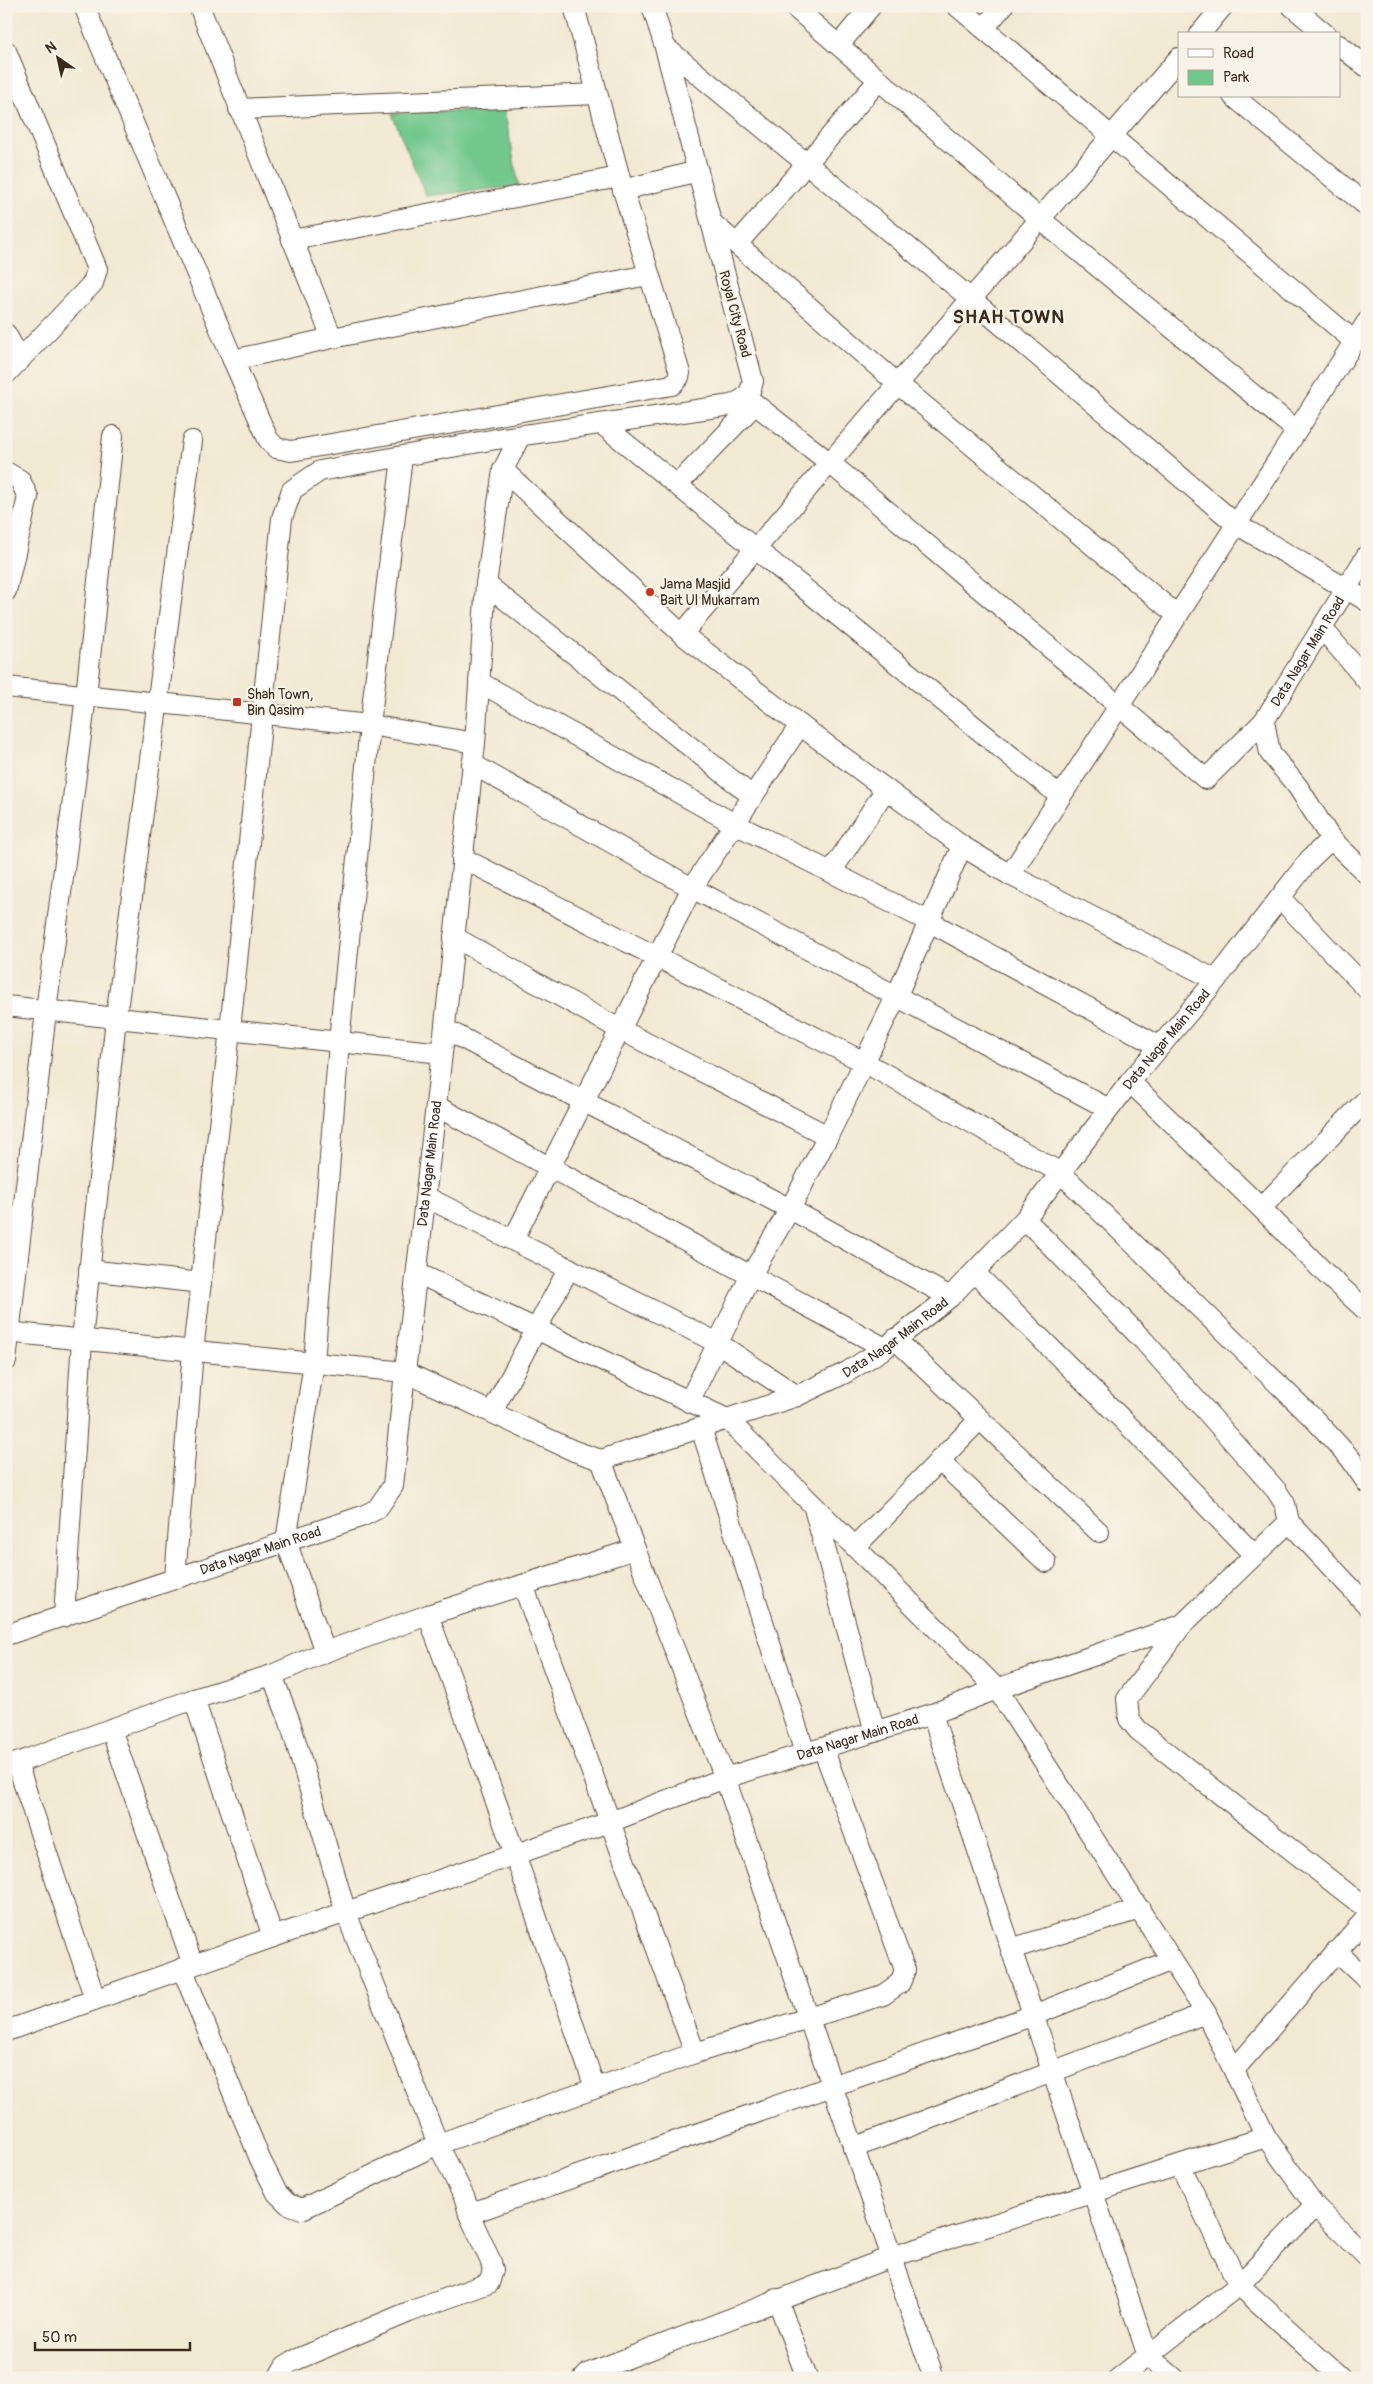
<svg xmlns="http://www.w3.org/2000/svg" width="1373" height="2384" viewBox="0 0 1373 2384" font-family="Pangolin,sans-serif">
	<rect width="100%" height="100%" fill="#f7f3e8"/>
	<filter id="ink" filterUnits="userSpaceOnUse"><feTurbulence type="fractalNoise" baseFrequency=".02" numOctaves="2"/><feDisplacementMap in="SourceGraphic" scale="10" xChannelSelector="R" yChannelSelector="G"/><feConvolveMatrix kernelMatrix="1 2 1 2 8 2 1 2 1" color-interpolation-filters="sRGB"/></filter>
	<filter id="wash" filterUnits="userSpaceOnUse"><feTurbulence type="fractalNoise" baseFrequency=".0096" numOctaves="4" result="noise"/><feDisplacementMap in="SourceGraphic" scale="20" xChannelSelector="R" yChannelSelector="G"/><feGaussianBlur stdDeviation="1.12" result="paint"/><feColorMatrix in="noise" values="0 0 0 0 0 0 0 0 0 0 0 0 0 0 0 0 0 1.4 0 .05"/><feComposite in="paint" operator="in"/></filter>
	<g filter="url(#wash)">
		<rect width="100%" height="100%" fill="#f2e9d3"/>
		<path fill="#71c78c" stroke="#567855" d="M504 109 519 186 426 196 392 114Z"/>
	</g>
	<g filter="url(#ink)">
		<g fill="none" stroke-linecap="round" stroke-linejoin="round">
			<g stroke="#564739" stroke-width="22">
				<g id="street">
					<path d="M84 6 233 360"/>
					<path d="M199 6 332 338 233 360 268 439 276 448 291 451 672 385 679 377 680 373 623 190"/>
					<path d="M574 6 623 190 698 171"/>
					<path d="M793 6 1040 219 1296 430"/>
					<path d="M957 6 1354 341"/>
					<path d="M1292 6 1325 34"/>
					<path d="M984 28 1003 6"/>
					<path d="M1200 34 1223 6"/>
					<path d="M839 45 871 6"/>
					<path d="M1339 45 1367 67"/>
					<path d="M665 47 971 299 1236 524 1367 601"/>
					<path d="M6 51 97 269 93 283 6 374"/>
					<path d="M1233 96 1367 206"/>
					<path d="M239 109 597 94"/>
					<path d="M711 222 898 384 1177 615"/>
					<path d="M292 240 619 177"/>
					<path d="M737 244 878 81"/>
					<path d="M6 334 20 360"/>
					<path d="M332 338 648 275"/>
					<path d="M747 398 830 463 1206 779 1264 721"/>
					<path d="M603 425 1060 796"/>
					<path d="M503 470 682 634 800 725 962 846 1010 875 1216 980"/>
					<path d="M6 472 20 480 28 497 6 591"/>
					<path d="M678 484 755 404"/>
					<path d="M486 584 752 796"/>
					<path d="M1322 628 1367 681"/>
					<path d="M682 634 1179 58"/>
					<path d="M479 682 733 823 928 921 1159 1046"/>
					<path d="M6 687 370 725 475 743"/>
					<path d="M472 764 692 888 1109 1109"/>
					<path d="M1331 839 1367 874"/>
					<path d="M462 858 864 1062 1061 1173 1315 1420 1350 1458 1367 1483"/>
					<path d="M831 872 886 789"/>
					<path d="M1010 875 1367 322"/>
					<path d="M1280 898 1367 989"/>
					<path d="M454 937 621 1030 828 1136"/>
					<path d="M6 1006 442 1053 475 743 486 584 503 470 519 438"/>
					<path d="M445 1029 790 1209 950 1297"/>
					<path d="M1130 1082 1261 1208 1367 1099"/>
					<path d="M436 1106 885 1348"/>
					<path d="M426 1197 718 1343 797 1396"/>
					<path d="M1261 1208 1326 1274 1367 1311"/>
					<path d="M1025 1219 1144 1341 1276 1490 1285 1504 1289 1522 1182 1625 1127 1699 1129 1719 1138 1730 1367 1909"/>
					<path d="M513 1240 692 888 800 725"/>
					<path d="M89 1270 201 1283"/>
					<path d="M974 1272 1136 1433 1254 1555"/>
					<path id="s1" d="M6 1332 405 1372 442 1053"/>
					<path d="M895 1339 1099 1532"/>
					<path d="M6 1361 46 1011 86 696 113 436"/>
					<path d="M689 1402 751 1275 790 1209 828 1136 897 995 962 846"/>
					<path d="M492 1412 569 1268"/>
					<path d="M701 1428 805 1753"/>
					<path d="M601 1460 635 1549"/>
					<path d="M939 1460 1046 1562"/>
					<path d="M814 1508 875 1732"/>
					<path d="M1289 1522 1367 1605"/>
					<path d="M855 1547 980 1419"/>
					<path d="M175 1578 193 1351 230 1030 282 518 292 490 320 471 496 439 731 405C745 399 750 396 753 381L665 47 652 6"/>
					<path d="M523 1585 695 2053"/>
					<path d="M428 1615 515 1854 595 2088"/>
					<path d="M64 1617 82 1340 116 1018 192 441"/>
					<path d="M1182 1625 997 1689 1206 2013"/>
					<path id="s2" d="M6 1635 363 1516 377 1509 393 1486 405 1372 574 1451 601 1460 727 1419 417 1273"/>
					<path d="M325 1652 286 1541 314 1363 339 1042 370 725 402 457"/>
					<path d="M272 1675 290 1722 346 1913 438 2144 465 2199 469 2214 491 2262 493 2270 489 2283 409 2312 293 2361 285 2366 278 2378"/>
					<path d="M194 1699 273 1937"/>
					<path d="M932 1714 1148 2356 1174 2378"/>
					<path d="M111 1729 193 1965"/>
					<path d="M17 1763 95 1999"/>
					<path d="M6 1767 194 1699 272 1675 325 1652 428 1615 635 1549 725 1778 934 2378"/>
					<path d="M1011 1949 1140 1909"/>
					<path d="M1336 1951 1367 1980"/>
					<path d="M182 1968 260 2159 277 2193 288 2204 302 2209 438 2144 695 2053 883 1995 900 1983 905 1970 823 1748"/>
					<path id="s3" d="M6 2031 273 1937 610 1822 725 1778 932 1714 997 1689 727 1419 797 1396 847 1372 885 1348 950 1297 1025 1219 1130 1082 1216 980 1310 859 1331 839 1298 787 1270 753 1264 721 1367 555"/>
					<path d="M1234 2070 1367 1917"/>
					<path d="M853 2148 1206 2013 1266 2137 1315 2206 1367 2257"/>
					<path d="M1180 2165 1239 2285 1341 2378"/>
					<path d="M469 2214 1034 2015 1172 1960"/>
					<path d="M777 2299 807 2378"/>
					<path d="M584 2378 589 2373 891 2257 1266 2137"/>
					<path d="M1119 2378 1239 2285 1315 2206"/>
				</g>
			</g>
			<use href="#street" stroke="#fff" stroke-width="20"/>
		</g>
	</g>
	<g fill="#c8321e" stroke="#f7f3e8" stroke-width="2">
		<circle cx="650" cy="592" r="5"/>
		<rect x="232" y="697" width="10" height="10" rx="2.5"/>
	</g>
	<g text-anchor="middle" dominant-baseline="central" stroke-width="4.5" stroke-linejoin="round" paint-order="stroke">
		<g font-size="14" fill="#3b2a1e" stroke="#f7f3e8">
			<text transform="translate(735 314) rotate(75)">Royal City Road</text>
			<text stroke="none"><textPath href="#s3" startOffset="2504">Data Nagar Main Road</textPath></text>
			<text stroke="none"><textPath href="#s3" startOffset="2024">Data Nagar Main Road</textPath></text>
			<text stroke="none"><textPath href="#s1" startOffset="611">Data Nagar Main Road</textPath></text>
			<text stroke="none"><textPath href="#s3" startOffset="1619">Data Nagar Main Road</textPath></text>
			<text stroke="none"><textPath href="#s2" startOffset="268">Data Nagar Main Road</textPath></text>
			<text stroke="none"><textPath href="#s3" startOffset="901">Data Nagar Main Road</textPath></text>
		</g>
		<g font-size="14" fill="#3b2a1e" stroke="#f7f3e8" text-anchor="start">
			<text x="660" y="584">Jama Masjid<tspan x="660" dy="16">Bait Ul Mukarram</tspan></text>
			<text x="247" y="694">Shah Town,<tspan x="247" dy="16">Bin Qasim</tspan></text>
		</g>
		<g font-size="19" font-weight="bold" letter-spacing="1" fill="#3b2a1e" stroke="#f7f3e8">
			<text x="1009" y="317">SHAH TOWN</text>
		</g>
	</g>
	<rect width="1373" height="2384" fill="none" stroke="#f7f3e8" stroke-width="25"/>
	<rect x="1178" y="32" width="162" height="65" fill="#f7f3e8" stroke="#aca397"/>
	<rect x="1188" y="49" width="25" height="8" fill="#ffffff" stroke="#aca397"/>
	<text x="1223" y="58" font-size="15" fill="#3b2a1e">Road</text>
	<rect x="1188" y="70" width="25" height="15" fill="#71c78c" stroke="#aca397"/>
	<text x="1223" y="82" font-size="15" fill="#3b2a1e">Park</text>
	<g transform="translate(58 58) rotate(326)" stroke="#f7f3e8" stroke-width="4" paint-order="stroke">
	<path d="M0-4L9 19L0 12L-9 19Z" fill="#3b2a1e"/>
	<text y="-8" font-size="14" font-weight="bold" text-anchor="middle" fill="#3b2a1e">N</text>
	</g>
	<path d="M35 2342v8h155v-8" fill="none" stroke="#3b2a1e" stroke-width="2.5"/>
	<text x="42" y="2342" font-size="15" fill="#3b2a1e" stroke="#f7f3e8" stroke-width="4" paint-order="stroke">50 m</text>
</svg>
